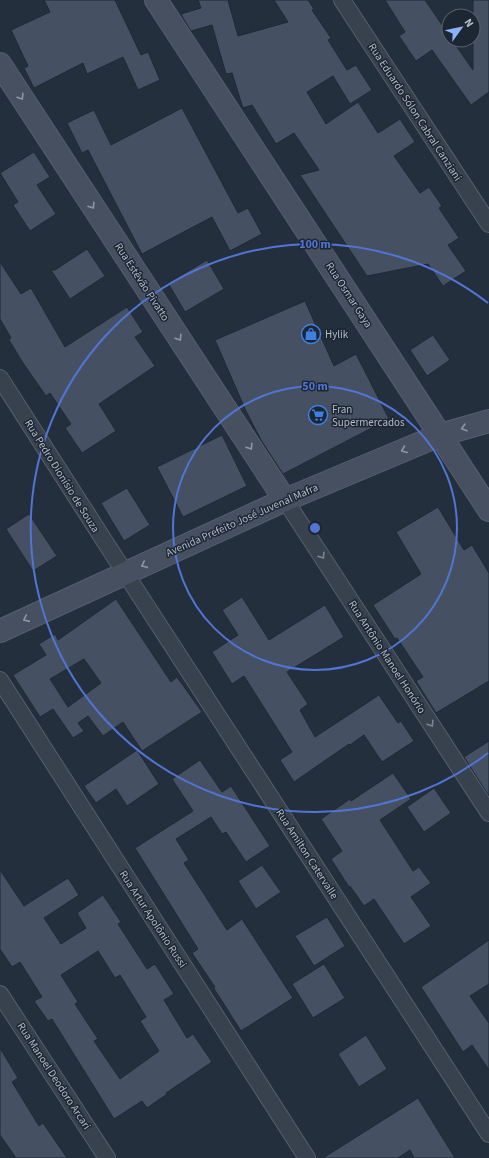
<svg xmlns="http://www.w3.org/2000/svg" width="489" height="1158" viewBox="0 0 489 1158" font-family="'Source Sans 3',sans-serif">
	<rect width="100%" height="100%" fill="#242f3e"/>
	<path fill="#455162" stroke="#1f2835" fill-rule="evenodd" d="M44 0H115L141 55 148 52 160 80 138 90 123 57 87 74 83 63 34 88 24 68 28 66 11 30 50 12Z
		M198 0H228L238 36 288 22 274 0H308L314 9 312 10 331 38 328 40 347 70 356 65 372 90 350 104 333 76 307 92 326 124 358 102 378 133 400 119 415 142 394 156 420 193 429 187 442 206 439 208 459 238 448 245 466 271 443 286 428 264 367 276 300 175 319 170 294 133 276 144 252 105 243 108 232 73 226 74 212 25 191 31 183 18 181 14 201 8Z
		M385 0H425L449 35V40H452L473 70V0H489V92L471 105 432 50 416 61 399 36 405 32Z
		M182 108 238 213 248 208 262 234 230 251 212 217 142 254 88 150 82 153 67 123 94 110 111 145Z
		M34 152 50 177 37 185 56 214 30 231 13 205 18 202 0 173Z
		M87 249 105 276 70 299 51 270H55Z
		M207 260 224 289 185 312 168 283Z
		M0 262 21 294 31 288 65 347 127 307 143 332 135 337 155 366 99 404 116 431 82 453 65 428 71 424 50 393 46 396 23 363 9 340 11 338 0 319Z
		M305 301 334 366 356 354 389 419 283 474 261 440 246 411 215 340Z
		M433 335 450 360 427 376 410 350Z
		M222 435 247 486 183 517 157 467Z
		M127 488 150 525 124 541 101 503Z
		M438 507 464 550 472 545 489 573V681L436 713 416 681 423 677 397 638 395 639 373 605 421 574 396 532Z
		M29 514 57 556 33 571 6 529Z
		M242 597 269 640 325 605 344 637 287 672 308 704 300 710 315 737 379 695 398 723 401 721 414 741 382 762 364 735 350 745 349 744 294 782 280 760 292 752 244 676 232 684 212 652 238 635 222 610Z
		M116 599 171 682 177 677 202 712 142 751 123 722 103 736 88 716 78 723 84 731 73 738 53 709 40 717 13 675 46 655 39 644 55 634 58 640ZM84 659 101 683 68 707 50 679Z
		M489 741V796L464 757Z
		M137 750 159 784 127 806 116 789 96 803 84 786Z
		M200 760 222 792 231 786 270 846 246 862 226 832 222 834 211 817 176 839 189 860 184 863 227 930 242 919 293 998 241 1031 213 987H215L192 953 198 949 135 848 193 811 172 779Z
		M393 773 411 799 380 820 413 871 419 867 431 883 411 897 431 926 404 944 374 899 364 906 350 886 349 887 331 859 342 851 321 819 350 799 351 801Z
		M434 788 451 813 424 832 407 807Z
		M262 865 281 892 256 909 238 881Z
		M0 870 24 906 68 878 79 895 44 918 61 944 86 928 77 913 103 895 121 922 118 924 147 969 155 964 174 994 164 1000 187 1038 193 1034 212 1062 166 1093 167 1094 147 1108 142 1101 114 1119 52 1019 48 1021 34 1001 42 997 20 962 12 967 0 949ZM98 951 115 978 120 975 146 1017 140 1021 159 1051 120 1079 94 1041 98 1039 75 1004 78 1002 61 975Z
		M327 917 345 946 314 966 295 936Z
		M489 940V984L470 996 489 1023V1070L472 1045 463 1052 421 987Z
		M324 964 345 998 313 1018 292 984Z
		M366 1035 387 1069 359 1087 338 1054Z
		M0 1048 18 1078 12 1082 39 1126 43 1123 67 1158H16L0 1135Z
		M418 1098 455 1158H414L410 1150 398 1158H323Z"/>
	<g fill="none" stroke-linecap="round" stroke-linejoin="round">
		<g stroke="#565f6c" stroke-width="18">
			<path id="minor" d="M342 0 489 224
				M0 378 107 545 489 1134
				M285 500 489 813
				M0 680 307 1158
				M0 994 107 1158"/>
		</g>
		<g stroke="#565f6c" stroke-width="24">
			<path id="secondary" d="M156 0 489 510
				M0 64 285 500
				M0 631 285 500 440 435 489 421"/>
		</g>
		<use href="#minor" stroke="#38414e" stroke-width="16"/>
		<use href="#secondary" stroke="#465061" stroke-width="22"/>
	</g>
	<defs><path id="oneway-chevron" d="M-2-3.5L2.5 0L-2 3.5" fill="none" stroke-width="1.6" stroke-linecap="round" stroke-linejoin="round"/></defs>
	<g stroke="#8e96a5">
		<use href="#oneway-chevron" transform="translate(21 97) rotate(57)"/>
		<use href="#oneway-chevron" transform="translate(92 206) rotate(57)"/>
		<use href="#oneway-chevron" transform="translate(179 338) rotate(57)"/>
		<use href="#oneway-chevron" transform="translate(464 428) rotate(164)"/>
		<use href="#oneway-chevron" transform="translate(250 447) rotate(57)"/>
		<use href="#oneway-chevron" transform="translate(404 450) rotate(157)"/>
		<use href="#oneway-chevron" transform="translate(144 565) rotate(155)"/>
		<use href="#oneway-chevron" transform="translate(26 619) rotate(156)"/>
	</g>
	<g stroke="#7c8592">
		<use href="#oneway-chevron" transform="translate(322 556) rotate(57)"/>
		<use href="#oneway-chevron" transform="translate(431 724) rotate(57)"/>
	</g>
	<g fill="none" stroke="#5274d3" stroke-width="2">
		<circle cx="315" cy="528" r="142"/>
		<path d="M488 753A284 284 0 1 1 488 303"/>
	</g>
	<defs>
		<g id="shop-ring" transform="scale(1)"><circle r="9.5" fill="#1d2633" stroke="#3f7fe0" stroke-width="1.5"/><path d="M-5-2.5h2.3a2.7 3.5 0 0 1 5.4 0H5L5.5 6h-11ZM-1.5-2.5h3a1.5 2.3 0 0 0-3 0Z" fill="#3f7fe0"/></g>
		<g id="supermarket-ring" transform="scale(1)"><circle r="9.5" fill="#1d2633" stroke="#3f7fe0" stroke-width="1.5"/><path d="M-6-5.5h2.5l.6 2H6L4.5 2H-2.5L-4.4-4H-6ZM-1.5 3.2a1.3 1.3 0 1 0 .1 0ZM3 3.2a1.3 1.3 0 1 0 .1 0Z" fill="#3f7fe0"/></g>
	</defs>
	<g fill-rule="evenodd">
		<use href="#shop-ring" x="311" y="334"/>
		<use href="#supermarket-ring" x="318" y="415"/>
	</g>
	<g text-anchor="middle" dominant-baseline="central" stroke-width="3" stroke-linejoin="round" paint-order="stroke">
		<g font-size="11" fill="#b4bcc9" stroke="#1d2633">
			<text transform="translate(415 112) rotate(57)">Rua Eduardo Sólon Cabral Canziani</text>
			<text transform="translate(142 282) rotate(57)">Rua Estêvão Pivatto</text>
			<text transform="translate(349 295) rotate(57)">Rua Osmar Gaya</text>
			<text transform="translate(62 476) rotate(58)">Rua Pedro Dionísio de Souza</text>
			<text transform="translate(242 520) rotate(-24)">Avenida Prefeito José Juvenal Mafra</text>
			<text transform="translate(387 657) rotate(57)">Rua Antônio Manoel Honório</text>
			<text transform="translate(307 854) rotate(57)">Rua Amilton Catervalle</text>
			<text transform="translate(153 919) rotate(57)">Rua Artur Apolônio Russi</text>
			<text transform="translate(54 1076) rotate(57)">Rua Manoel Deodoro Arcari</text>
		</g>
		<g font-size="11" fill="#b4bcc9" stroke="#1d2633" text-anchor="start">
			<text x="325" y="334">Hylik</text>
			<text x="332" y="409">Fran<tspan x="332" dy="13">Supermercados</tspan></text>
		</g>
	</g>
	<circle cx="315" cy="528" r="6" fill="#5274d3" stroke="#1d2633" stroke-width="2"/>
	<g font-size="12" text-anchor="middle" font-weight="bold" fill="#5274d3" stroke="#1d2633" stroke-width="3" stroke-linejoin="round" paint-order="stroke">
		<text x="315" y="248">100 m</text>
		<text x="315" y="390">50 m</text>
	</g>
	<g transform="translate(461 28) rotate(57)"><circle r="19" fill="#1d2633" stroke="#59626f"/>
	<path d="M0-3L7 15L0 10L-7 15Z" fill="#8ab4f8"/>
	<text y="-6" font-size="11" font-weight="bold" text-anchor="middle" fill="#b4bcc9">N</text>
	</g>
</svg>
